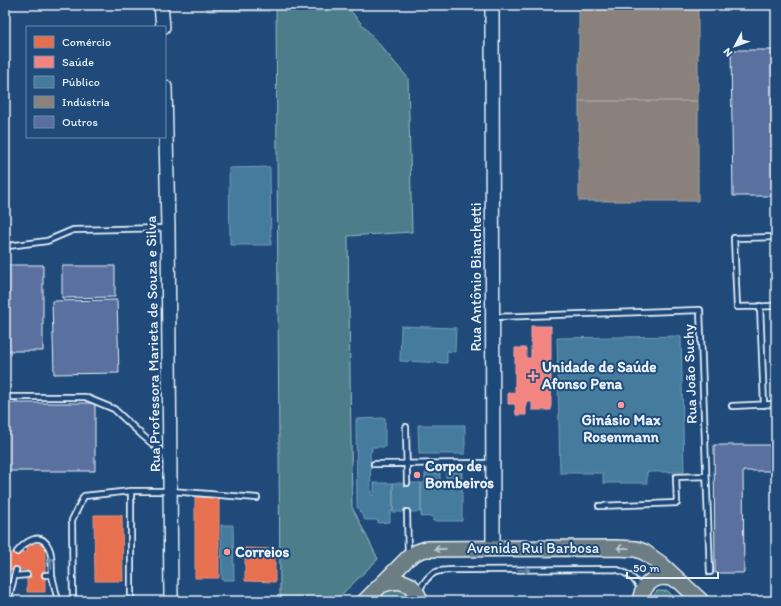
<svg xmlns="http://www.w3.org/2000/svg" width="781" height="606" viewBox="0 0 781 606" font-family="Itim,sans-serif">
	<rect width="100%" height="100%" fill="#1f4a7a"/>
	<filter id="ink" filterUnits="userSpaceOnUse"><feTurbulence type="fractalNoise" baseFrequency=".025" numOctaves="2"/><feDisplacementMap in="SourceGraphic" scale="8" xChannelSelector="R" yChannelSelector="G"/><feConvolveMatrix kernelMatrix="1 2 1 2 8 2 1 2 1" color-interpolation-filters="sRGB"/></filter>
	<g filter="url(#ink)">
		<path fill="#4c7e8a" stroke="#9ab8c1" d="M276 5H349V9L408 78 412 232 348 236 352 507 378 559 336 600 280 597Z
			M388 588C401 589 406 588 412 601H376L377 599Z
			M657 591H668L676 599V601H649Z"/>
		<path fill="#e76f51" stroke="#e79683" d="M195 497H219V578H195Z
			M94 515H122L123 581H95Z
			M5 519 6 553 27 552V544H45V592H27V570H8V582L5 583Z
			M245 548 275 549V582L245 581Z"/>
		<path fill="#f28482" stroke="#efa5a5" d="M531 326H551V410H532V402H526V415H516L515 404H508V393H515V348H526V358H531Z"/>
		<path fill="#457b9d" stroke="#769eb8" d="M207 5H270V11H207Z
			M270 167 271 245H230L229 168Z
			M401 326 456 328 455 352 447 351V363L400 361Z
			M681 336 684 472H647V483H603V473H560L557 338Z
			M385 418V447H372V451L370 452 371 495H374V483H393V512H390V522L378 523V520H365L357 507 356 419Z
			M418 425H465V454H419Z
			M446 472H462V521H433V516L421 517V483H425V473H440V482L446 481Z
			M393 483H421V512H393Z
			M221 525H233L234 580H222Z"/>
		<path fill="#8a817c" stroke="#a6a3a1" d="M579 5H698V101H579Z
			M579 101H698V201H579Z"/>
		<path fill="#5a6f9f" stroke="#e8f1f8" d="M731 50H776V196H733Z
			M5 265H43V351H5Z
			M62 266H115V297L62 298Z
			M117 300 119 373 54 374 52 301Z
			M5 403H95V471H5Z
			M714 445H771V471H743L744 573H715Z"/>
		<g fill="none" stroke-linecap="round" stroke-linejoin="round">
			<g stroke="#e8f1f8" stroke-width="8">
				<path id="lane" d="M776 237 734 238 737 307 776 306
					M8 246 47 241 73 230 166 228
					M760 306 764 405
					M494 317 700 310 710 572
					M5 397H85L114 409 143 436 167 456
					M732 406 776 404
					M406 427 407 483
					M374 464 491 463
					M599 506 677 503 676 477 706 476
					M407 512 408 554
					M17 552C25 542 41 530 49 548 53 556 51 567 52 576 54 584 56 593 58 601
					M45 575H52
					M15 576 27 575
					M419 591C431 567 441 570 464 570L615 569C629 574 634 577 641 590
					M8 601 16 570
					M73 601 72 520 84 496 131 491
					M131 601V491H171L257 498"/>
			</g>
			<g stroke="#e8f1f8" stroke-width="16">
				<path id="secondary" d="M161 5 163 27
					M492 5 493 548
					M165 87 168 228 171 601"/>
			</g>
			<g stroke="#e8f1f8" stroke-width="18">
				<path id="primary" d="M381 585C398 578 414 581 420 601
					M365 601 409 557 417 552 426 549 616 548 636 549 644 552 661 564 701 601
					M640 601C644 580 659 572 679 581"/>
			</g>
			<use href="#lane" stroke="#1f4a7a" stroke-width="4.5"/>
			<use href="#secondary" stroke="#1f4a7a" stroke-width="13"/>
			<use href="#primary" stroke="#6c7e84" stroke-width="15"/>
		</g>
		<defs><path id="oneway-shaft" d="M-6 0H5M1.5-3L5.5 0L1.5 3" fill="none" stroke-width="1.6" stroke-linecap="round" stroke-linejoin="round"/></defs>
		<g stroke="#c3ced5">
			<use href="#oneway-shaft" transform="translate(623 548) rotate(-178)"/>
			<use href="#oneway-shaft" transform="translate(440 549) rotate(179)"/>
		</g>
		<g stroke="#6f8dac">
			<use href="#oneway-shaft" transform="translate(51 563) rotate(-94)"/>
			<use href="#oneway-shaft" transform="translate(524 570)"/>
		</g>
	</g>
	<g fill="#ff9aa2" stroke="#1f4a7a" stroke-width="1.5">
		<path d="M531 370h4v4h4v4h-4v4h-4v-4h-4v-4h4z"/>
		<circle cx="621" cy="405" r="4"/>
		<circle cx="417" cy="475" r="4"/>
		<circle cx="227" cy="552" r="4"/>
	</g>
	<g text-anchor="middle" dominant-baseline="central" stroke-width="4" stroke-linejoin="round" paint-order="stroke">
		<g font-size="15" fill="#e8f1f8" stroke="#1f4a7a">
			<text transform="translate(476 277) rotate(-90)">Rua Antônio Bianchetti</text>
			<text transform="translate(153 344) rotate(-91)">Rua Professora Marieta de Souza e Silva</text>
			<text transform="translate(690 374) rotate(-92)">Rua João Suchy</text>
			<text x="533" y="548">Avenida Rui Barbosa</text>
		</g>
		<g font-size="15" font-weight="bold" fill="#e8f1f8" stroke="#1f4a7a" text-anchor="start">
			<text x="542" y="367">Unidade de Saúde<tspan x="542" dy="17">Afonso Pena</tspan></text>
			<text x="621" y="420" text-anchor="middle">Ginásio Max<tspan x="621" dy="17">Rosenmann</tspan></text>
			<text x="425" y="466">Corpo de<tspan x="425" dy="17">Bombeiros</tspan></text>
			<text x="235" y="552">Correios</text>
		</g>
	</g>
	<rect width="781" height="606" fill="none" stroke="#1f4a7a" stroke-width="20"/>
	<rect x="10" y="10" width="761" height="586" fill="none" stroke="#e8f1f8" stroke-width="1.5" filter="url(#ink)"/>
	<rect x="26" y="26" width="140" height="112" fill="#1f4a7a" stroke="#6f8dac"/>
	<rect x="34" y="36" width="20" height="12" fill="#e76f51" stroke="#6f8dac"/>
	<text x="62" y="46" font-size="12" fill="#e8f1f8">Comércio</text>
	<rect x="34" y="56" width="20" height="12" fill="#f28482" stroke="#6f8dac"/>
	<text x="62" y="66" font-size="12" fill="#e8f1f8">Saúde</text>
	<rect x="34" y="76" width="20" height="12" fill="#457b9d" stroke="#6f8dac"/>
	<text x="62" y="86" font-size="12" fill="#e8f1f8">Público</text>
	<rect x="34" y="96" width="20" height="12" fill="#8a817c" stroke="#6f8dac"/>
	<text x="62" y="106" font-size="12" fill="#e8f1f8">Indústria</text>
	<rect x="34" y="116" width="20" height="12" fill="#5a6f9f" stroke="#6f8dac"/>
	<text x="62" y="126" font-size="12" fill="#e8f1f8">Outros</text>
	<g transform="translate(735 46) rotate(229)" stroke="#1f4a7a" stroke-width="3" paint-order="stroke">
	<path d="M0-3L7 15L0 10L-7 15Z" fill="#e8f1f8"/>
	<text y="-6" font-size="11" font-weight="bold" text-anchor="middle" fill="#e8f1f8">N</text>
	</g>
	<path d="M627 572v6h91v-6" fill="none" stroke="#e8f1f8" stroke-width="2"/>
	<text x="633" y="572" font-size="12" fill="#e8f1f8" stroke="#1f4a7a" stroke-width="3" paint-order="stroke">50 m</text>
</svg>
